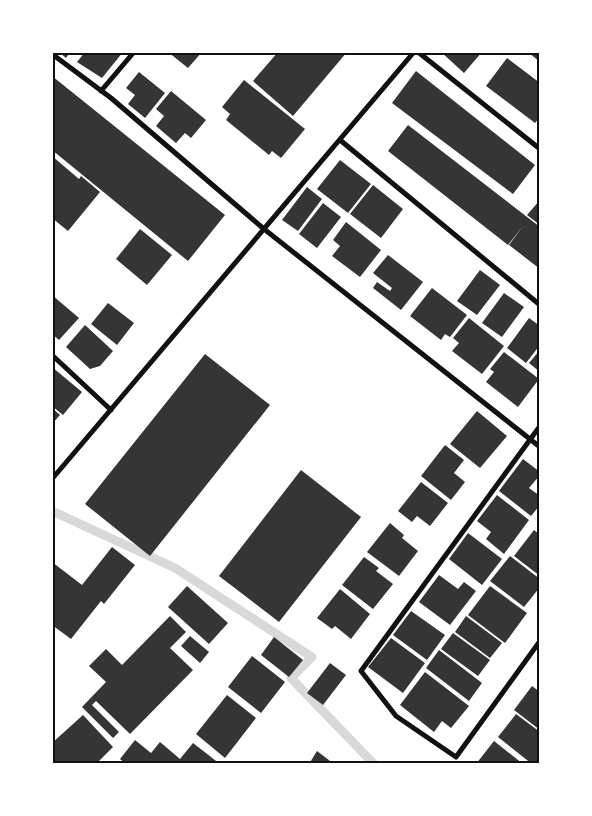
<svg xmlns="http://www.w3.org/2000/svg" width="592" height="816" viewBox="0 0 592 816" font-family="Georgia,serif">
	<rect width="100%" height="100%" fill="#fff"/>
	<g fill="none" stroke-linecap="round" stroke-linejoin="round">
		<path stroke="#d9d9d9" stroke-width="9" d="M52 511 175 568 312 657 291 678 374 764"/>
	</g>
	<path fill="#353535" d="M59 52H70L66 58Z
		M85 52H123L102 78 77 62Z
		M168 52H202L188 68Z
		M278 52H347L293 116 253 81Z
		M441 52H482L464 73Z
		M528 52H540V62Z
		M507 58 540 83V117L535 123 486 86Z
		M416 71 535 165 513 194 392 103Z
		M139 72 165 93 145 118 128 104 135 95 126 88Z
		M52 76 225 215 188 261 52 150Z
		M244 80 305 129 281 158 272 151 269 155 226 120 230 114 222 107Z
		M171 91 206 120 191 138 185 133 176 143 156 126 164 116 156 109Z
		M408 125 540 227V269L509 245 523 226 508 245 388 151Z
		M52 156 79 179 81 176 100 192 68 231 52 218Z
		M340 160 371 184 348 213 317 189Z
		M373 185 403 209 381 238 350 214Z
		M307 187 322 199 298 231 282 220Z
		M540 200V225L527 215Z
		M323 203 341 217 317 248 299 234Z
		M346 222 381 250 360 277 332 256 340 246 333 240Z
		M140 229 172 255 147 285 116 259Z
		M388 255 423 282 401 310 373 288 377 282 390 291 392 288 373 273Z
		M480 270 500 285 477 315 457 301Z
		M432 288 467 315 450 337 445 334 441 340 410 316Z
		M504 293 524 307 502 337 482 323Z
		M52 295 79 318 59 340 52 334Z
		M108 303 134 323 117 345 91 324Z
		M469 318 504 346 482 374 452 351 459 343 453 338Z
		M529 318 540 326V345L526 363 507 348Z
		M85 325 113 351 100 366 90 369 66 347Z
		M540 350V372L529 363Z
		M504 352 539 379 518 407 486 382 494 372 490 369Z
		M205 354 270 405 150 556 85 504Z
		M52 367 82 392 63 415 52 406Z
		M52 408 60 415 52 424Z
		M477 411 507 436 480 468 450 444Z
		M445 445 464 460 454 473 465 482 451 500 421 476Z
		M523 459 540 472V475L529 488 540 496V505L531 516 499 491Z
		M301 470 361 517 279 622 219 576Z
		M421 482 448 503 430 526 417 516 412 522 398 511Z
		M497 495 529 520 504 554 486 539 491 532 477 521Z
		M390 523 404 535 402 538 418 551 399 576 367 552Z
		M534 530 540 535V576L514 556Z
		M468 533 502 559 482 585 449 559Z
		M112 547 135 565 104 604 101 601 71 639 52 625V562L82 585Z
		M510 556 540 579V587L524 607 490 581Z
		M364 557 379 568 376 571 393 584 373 609 342 585Z
		M439 575 458 589 464 582 476 591 450 625 419 602Z
		M187 586 228 623 209 644 168 607Z
		M490 586 527 613 505 643 468 615Z
		M340 589 370 614 351 639 335 626 332 629 317 618Z
		M411 611 445 635 427 660 393 635Z
		M170 616 186 632 170 648 193 670 130 734 96 701 92 705 119 732 113 738 82 707 106 682 89 666 106 649 122 665Z
		M466 616 502 643 490 658 455 632Z
		M453 633 490 660 478 676 441 649Z
		M190 636 209 652 200 663 181 646Z
		M274 637 303 660 289 677 261 655Z
		M391 638 425 663 403 693 368 667Z
		M439 650 482 683 469 701 426 668Z
		M252 656 285 682 261 713 228 687Z
		M330 663 346 675 323 705 307 693Z
		M425 672 469 706 451 728 442 721 434 732 400 705Z
		M532 686 540 692V730L514 710Z
		M227 695 256 718 225 758 196 734Z
		M516 714 540 732V758L535 764H532L498 737Z
		M83 715 113 747 96 764H52V743Z
		M135 740 151 753 160 742 180 759 193 743 220 764H126L120 759Z
		M494 741 523 764H476Z
		M317 751 334 764H309Z"/>
	<g fill="none" stroke-linecap="round" stroke-linejoin="round">
		<path stroke="#111" stroke-width="5" d="M418 52 540 149
			M52 54 111 98 264 229 540 447
			M101 91 134 52
			M340 140 540 305
			M52 355 111 410
			M540 426 361 671 396 716 456 757 540 641
			M52 479 414 52"/>
	</g>
	<rect width="592" height="816" fill="none" stroke="#ffffff" stroke-width="108"/>
	<rect x="54" y="54" width="484" height="708" fill="none" stroke="#111" stroke-width="2"/>
</svg>
